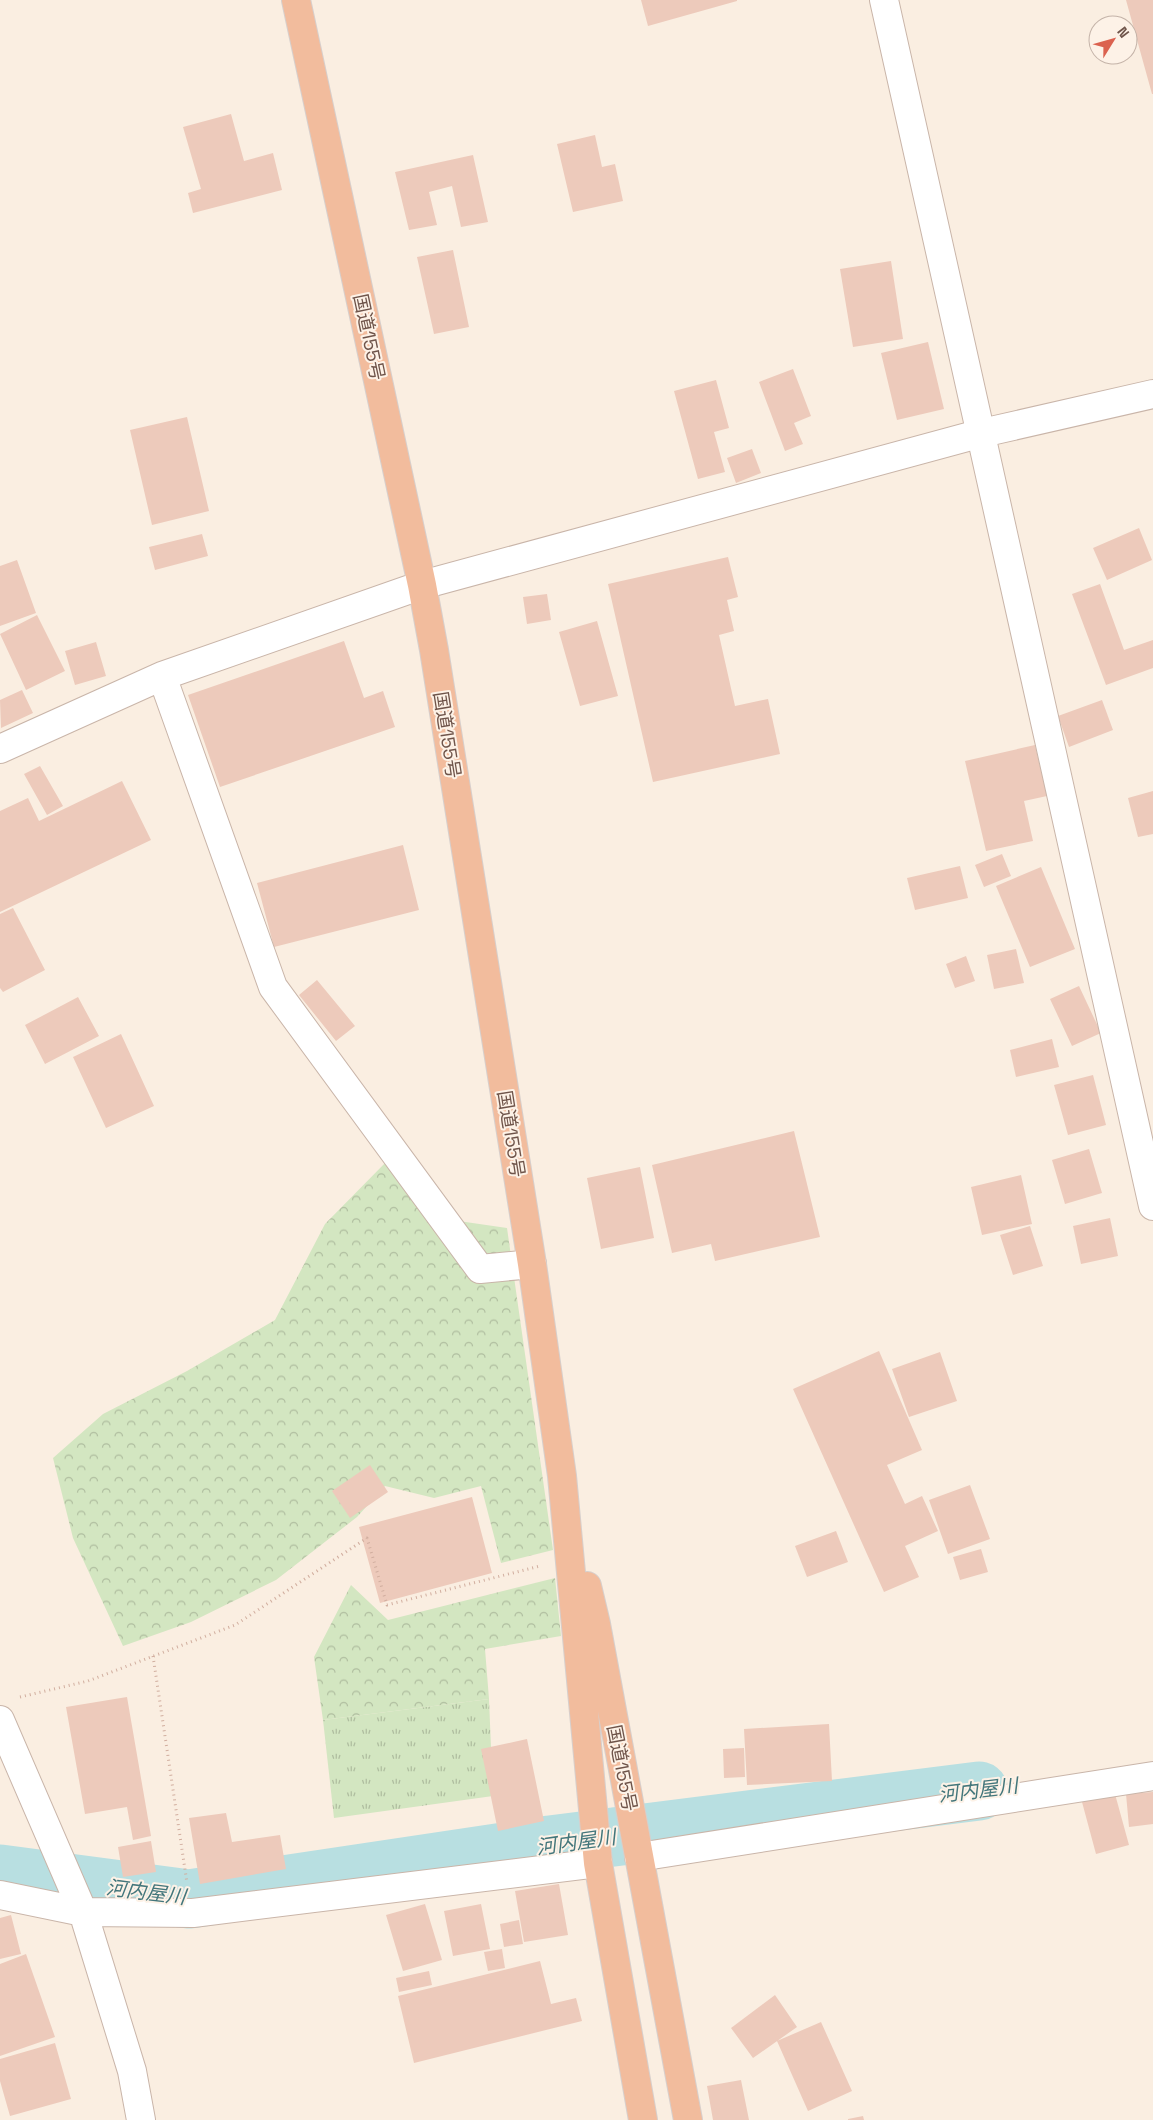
<svg xmlns="http://www.w3.org/2000/svg" width="1153" height="2120" viewBox="0 0 1153 2120" font-family="'Space Grotesk','Noto Sans JP',sans-serif">
	<defs>
		<pattern id="grass-tufts" width="24" height="20" patternUnits="userSpaceOnUse" patternTransform="scale(1.25)"><rect width="24" height="20" fill="#d3e6c1"/><path d="M3 7l-1-3M5 7V3M7 7l1-3M15 17l-1-3M17 17v-4M19 17l1-3" fill="none" stroke="#afbd9f"/></pattern>
		<pattern id="forest-crowns" width="20" height="18" patternUnits="userSpaceOnUse" patternTransform="scale(1.25)"><rect width="20" height="18" fill="#d3e6c1"/><path d="M2 6a3 3 0 1 1 6 0M12 15a3 3 0 1 1 6 0" fill="none" stroke="#afbd9f"/></pattern>
	</defs>
	<rect width="100%" height="100%" fill="#faeee1"/>
	<path fill="url(#grass-tufts)" d="M489 1699 493 1796 334 1818 323 1720Z"/>
	<path fill="url(#forest-crowns)" d="M387 1161 438 1218 507 1228 553 1550 501 1563 481 1486 434 1498 385 1486 357 1517 276 1580 191 1622 123 1646 73 1538 53 1458 103 1414 187 1371 275 1320 325 1224Z
		M555 1578 561 1636 485 1649 489 1699 323 1720 314 1657 351 1585 388 1620Z"/>
	<g fill="none" stroke-linecap="round" stroke-linejoin="round">
		<path stroke="#b8dfe1" stroke-width="59" d="M0 1874 189 1899 550 1845 979 1791"/>
	</g>
	<path fill="#edcabb" d="M641 0H737V1L648 26Z
		M1126 0H1153V94H1152Z
		M231 114 244 161 273 153 282 190 193 213 188 193 201 189 183 127Z
		M595 135 602 167 615 164 623 201 573 212 557 144Z
		M473 155 488 222 461 227 452 186 429 192 437 225 409 230 395 172Z
		M453 250 469 327 434 334 417 257Z
		M891 261 903 339 853 347 840 269Z
		M928 342 944 409 897 420 881 353Z
		M793 369 811 416 794 423 803 444 785 451 759 382Z
		M716 380 729 428 714 432 725 472 698 479 674 391Z
		M187 417 209 511 152 525 130 430Z
		M752 449 761 473 736 483 727 458Z
		M1139 528 1152 560 1107 580 1093 548Z
		M202 534 208 556 155 570 149 547Z
		M728 557 738 597 727 600 734 631 719 635 735 706 768 699 780 754 653 782 608 584Z
		M17 560 36 613 0 626V566Z
		M1100 584 1124 650 1153 640V668L1106 685 1072 594Z
		M547 594 551 620 527 624 523 597Z
		M37 615 65 671 26 690 0 634Z
		M597 621 618 696 580 706 559 632Z
		M344 641 364 698 383 691 395 727 220 787 188 695Z
		M96 642 106 676 75 685 65 651Z
		M22 690 33 713 1 728 0 700Z
		M1102 700 1113 730 1069 747 1058 716Z
		M1035 745 1047 796 1024 801 1033 841 986 851 965 761Z
		M40 766 63 806 47 815 24 774Z
		M122 781 151 840 0 912V811L28 798 39 821Z
		M1153 791V834L1138 837 1128 798Z
		M403 845 419 910 274 947 257 883Z
		M1002 854 1011 876 984 887 975 865Z
		M960 866 968 898 915 910 907 878Z
		M1041 867 1075 949 1030 967 996 886Z
		M13 908 45 970 3 992 0 988V914Z
		M1016 949 1024 983 994 989 987 955Z
		M966 956 975 981 955 988 946 964Z
		M317 980 355 1026 336 1041 299 995Z
		M1079 986 1101 1033 1072 1046 1050 999Z
		M78 997 99 1036 45 1064 25 1025Z
		M121 1034 154 1106 106 1128 73 1057Z
		M1052 1039 1059 1067 1016 1077 1010 1050Z
		M1093 1075 1106 1125 1068 1135 1054 1085Z
		M794 1131 820 1237 715 1261 711 1244 672 1253 652 1165Z
		M1089 1149 1102 1193 1065 1204 1052 1160Z
		M640 1167 654 1238 601 1249 587 1178Z
		M1021 1175 1032 1224 982 1235 971 1187Z
		M1110 1218 1118 1256 1081 1264 1073 1226Z
		M1030 1226 1043 1266 1013 1275 1000 1235Z
		M879 1351 922 1450 887 1465 905 1504 922 1496 938 1531 905 1546 919 1577 884 1592 793 1389Z
		M940 1352 957 1401 909 1417 892 1369Z
		M370 1465 388 1492 350 1518 332 1491Z
		M970 1485 990 1539 948 1554 929 1500Z
		M472 1497 492 1573 380 1603 359 1527Z
		M836 1531 848 1562 807 1577 795 1546Z
		M981 1549 988 1572 960 1580 953 1557Z
		M127 1697 151 1836 133 1840 127 1807 85 1814 66 1707Z
		M829 1724 832 1781 747 1785 744 1729Z
		M527 1739 544 1821 498 1831 481 1749Z
		M744 1748 745 1777 724 1778 723 1749Z
		M1153 1792V1824L1129 1827 1126 1794Z
		M1115 1794 1129 1845 1096 1854 1082 1802Z
		M226 1813 232 1842 280 1835 286 1869 200 1884 189 1818Z
		M151 1841 156 1872 123 1877 118 1847Z
		M559 1884 568 1935 524 1942 515 1891Z
		M425 1904 442 1960 403 1971 386 1915Z
		M481 1904 490 1949 453 1956 444 1911Z
		M11 1915 21 1954 0 1959V1918Z
		M519 1920 523 1944 504 1947 500 1924Z
		M502 1949 505 1968 488 1971 484 1952Z
		M26 1954 55 2037 0 2056V1964Z
		M540 1961 551 2004 576 1998 582 2021 414 2063 398 1996Z
		M429 1971 432 1985 399 1992 396 1978Z
		M775 1995 797 2027 753 2058 731 2028Z
		M821 2022 852 2091 808 2111 777 2041Z
		M55 2043 71 2099 10 2116 0 2081V2059Z
		M741 2080 749 2120H713L707 2086Z
		M863 2116 864 2120H848V2119Z"/>
	<g fill="none" stroke-linecap="round" stroke-linejoin="round">
		<g stroke="#c9b5a9" stroke-width="30">
			<path id="minor" d="M884 0 1153 1206
				M162 676 273 987 480 1269 532 1264
				M0 749 162 676 422 585 982 433 1153 394
				M0 1720 83 1912 132 2071 141 2120
				M639 1857 1153 1776
				M0 1895 83 1912 193 1913 598 1863"/>
		</g>
		<g stroke="#d7cfcc" stroke-width="30">
			<path id="trunk" d="M296 0 422 585 434 650 532 1264 562 1476 598 1863 643 2120
				M587 1586 596 1624 688 2120"/>
		</g>
		<path stroke="#d1ae9f" stroke-width="3" stroke-dasharray="1 4" stroke-linecap="butt" d="M153 1656 187 1883
			M20 1697 88 1681 235 1625 367 1538 387 1605 540 1566"/>
		<use href="#minor" stroke="#fff" stroke-width="28"/>
		<use href="#trunk" stroke="#f2bc9d" stroke-width="28"/>
	</g>
	<g text-anchor="middle" dominant-baseline="central" stroke-width="4" stroke-linejoin="round" paint-order="stroke">
		<g font-size="19" fill="#6f544a" stroke="#fdf2e7">
			<text transform="translate(369 337) rotate(78)">国道155号</text>
			<text transform="translate(447 735) rotate(81)">国道155号</text>
			<text transform="translate(511 1134) rotate(81)">国道155号</text>
			<text transform="translate(622 1768) rotate(79)">国道155号</text>
		</g>
		<g font-size="20" font-style="italic" fill="#43767b" stroke="#fdf2e7">
			<text transform="translate(978 1790) rotate(-7)">河内屋川</text>
			<text transform="translate(576 1842) rotate(-8)">河内屋川</text>
			<text transform="translate(146 1892) rotate(7)">河内屋川</text>
		</g>
	</g>
	<g transform="translate(1113 40) rotate(53)"><circle r="24" fill="#fdf2e7" stroke="#c4b3a8"/>
	<path d="M0-4L9 19L0 12L-9 19Z" fill="#db624f"/>
	<text y="-8" font-size="14" font-weight="bold" text-anchor="middle" fill="#6f544a">N</text>
	</g>
</svg>
